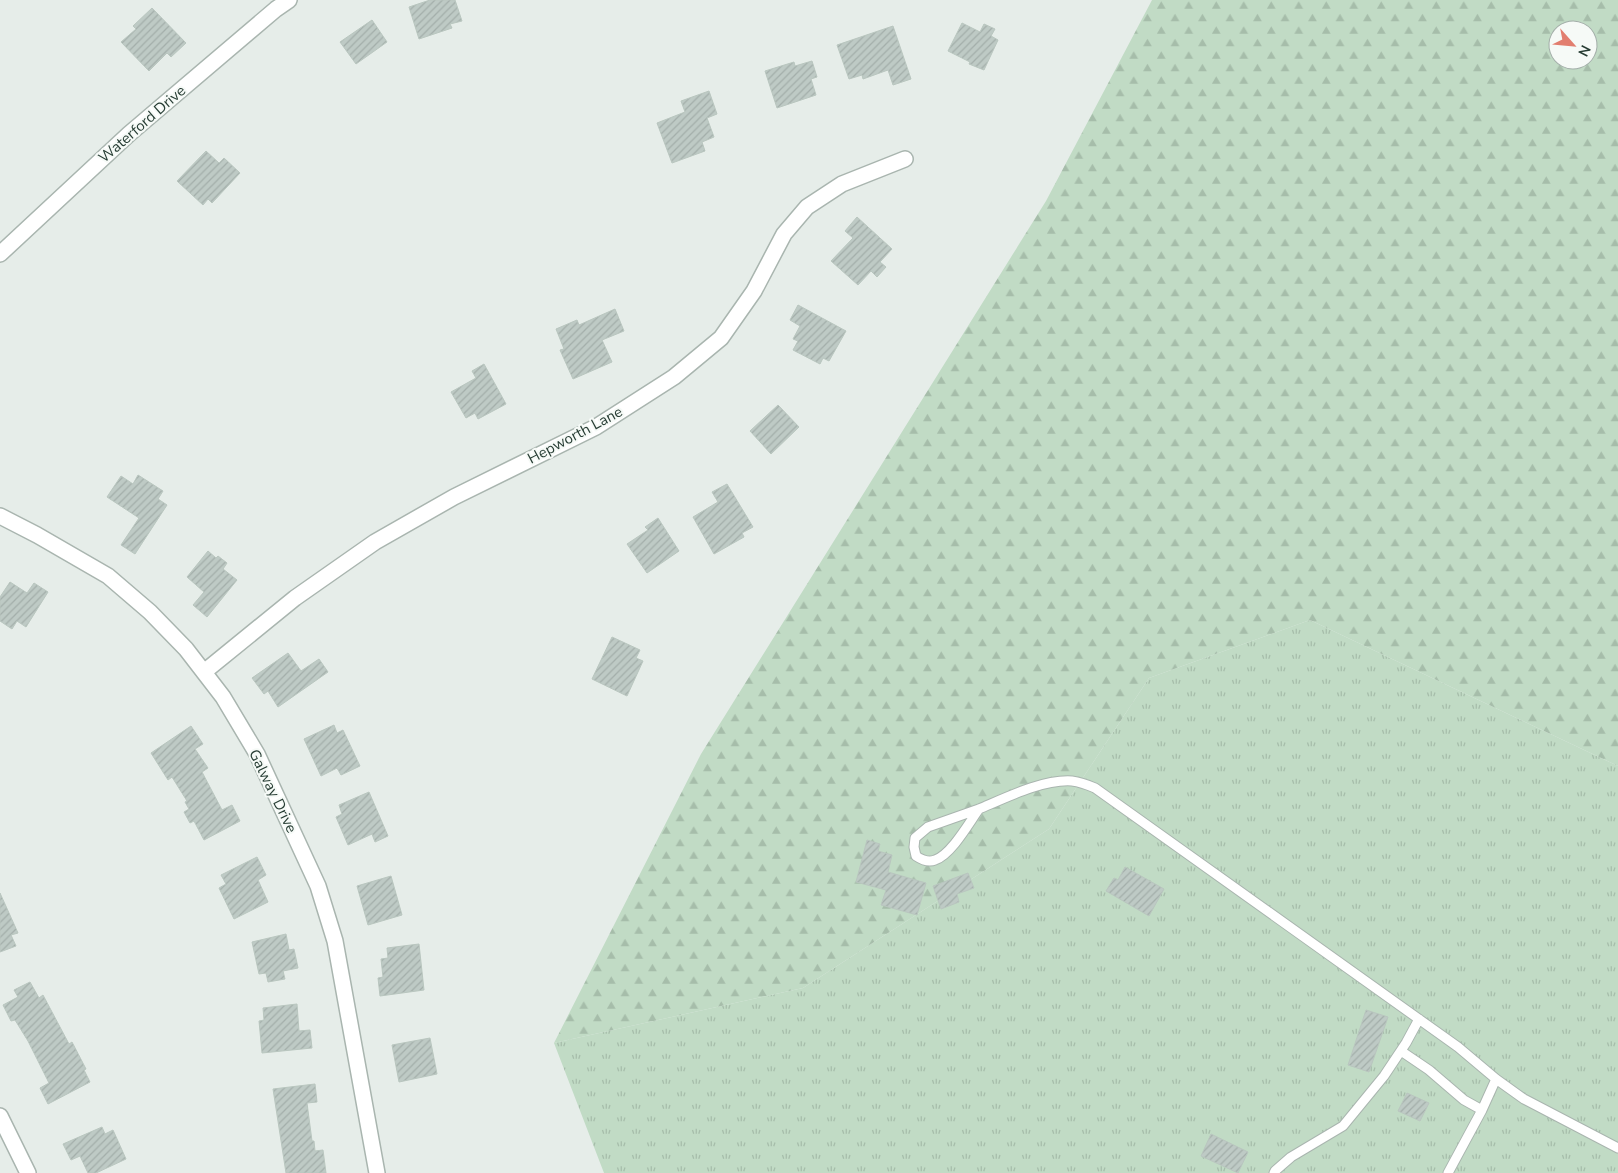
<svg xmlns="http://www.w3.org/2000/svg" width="1618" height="1173" viewBox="0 0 1618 1173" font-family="'Nunito Sans',sans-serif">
	<defs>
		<pattern id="grass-tufts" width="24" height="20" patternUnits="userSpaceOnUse" patternTransform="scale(1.25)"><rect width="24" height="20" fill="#c1dbc5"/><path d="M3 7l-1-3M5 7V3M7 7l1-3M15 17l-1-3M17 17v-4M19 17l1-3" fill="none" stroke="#a6bdaa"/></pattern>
		<pattern id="forest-firs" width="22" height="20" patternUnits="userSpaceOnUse" patternTransform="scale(1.25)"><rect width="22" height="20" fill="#c1dbc5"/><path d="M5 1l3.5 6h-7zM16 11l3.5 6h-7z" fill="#a6bdaa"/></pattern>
		<pattern id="building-hatch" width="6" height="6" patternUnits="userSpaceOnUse" patternTransform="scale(1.25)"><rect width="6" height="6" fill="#becac5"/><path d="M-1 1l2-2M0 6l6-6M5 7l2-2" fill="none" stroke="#a3aeaa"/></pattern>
	</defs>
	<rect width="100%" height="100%" fill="#e6ede9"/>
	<path fill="url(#grass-tufts)" d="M1310 620 1618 766V1173H604L554 1043 803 988 1049 829 1149 678Z"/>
	<path fill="url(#forest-firs)" fill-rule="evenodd" d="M1152 0H1618V766L1310 620 1149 678 1049 829 803 988 554 1043 701 754 1046 201ZM1558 30H1588V60H1558Z"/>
	<path fill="url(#building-hatch)" stroke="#b9c6bf" d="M430 0H455L462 21 450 24 452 28 419 39 409 7Z
		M152 8 186 43 171 57 167 53 149 71 121 42 136 29 133 26Z
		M372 20 387 42 356 64 340 42Z
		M962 23 980 32 984 24 995 29 991 36 998 40 984 70 969 64 970 62 948 51Z
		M893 26 911 79 893 85 888 70 863 79 862 75 849 79 837 45Z
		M812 61 817 77 811 79 816 95 777 108 765 71 794 62 795 66Z
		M709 91 717 114 707 118 714 137 702 142 705 151 672 163 657 123 685 112 681 101Z
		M206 151 219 163 224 158 240 173 212 203 208 199 203 205 177 181Z
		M857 217 892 249 880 262 886 267 877 277 871 271 858 285 831 261 853 238 845 231Z
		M798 305 846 331 829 361 823 358 820 364 793 350 798 341 793 339 800 326 790 320Z
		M615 309 624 331 602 340 612 362 573 379 560 350 564 349 556 329 577 320 579 325Z
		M484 364 506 404 478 419 475 413 466 418 451 392 476 378 472 371Z
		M778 405 799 427 771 454 750 431Z
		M138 475 163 491 158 499 167 505 135 554 121 545 139 518 107 497 121 476 133 484Z
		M727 484 753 527 742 533 744 537 714 554 693 517 718 502 712 492Z
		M658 518 679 551 647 573 627 544 648 530 645 527Z
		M208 551 216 558 218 556 227 563 223 569 237 580 207 617 193 605 204 592 187 577Z
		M10 582 27 593 34 583 48 592 26 627 17 621 12 629 0 621V597Z
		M612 637 640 650 636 658 643 661 627 696 592 679Z
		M288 653 301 671 319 659 328 672 278 707 268 691 264 694 252 678Z
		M334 725 337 733 343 730 360 766 341 775 337 768 321 776 304 739Z
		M191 726 203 744 195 749 208 768 202 772 222 810 232 805 240 821 204 840 194 821 190 823 184 812 189 809 185 802 187 801 172 777 168 780 151 753Z
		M369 792 388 836 375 842 372 834 348 845 336 817 342 814 339 805Z
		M867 840 880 844 878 851 892 855 888 872 926 883 917 915 881 905 886 890 856 882Z
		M257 857 266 875 258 880 268 902 234 919 219 888 226 884 221 875Z
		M1125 867 1164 889 1149 916 1106 891 1114 878 1118 880Z
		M968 873 974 888 957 894 959 902 941 909 933 886Z
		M391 876 402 915 368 925 357 886Z
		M0 893 18 933 11 935 16 946 0 952Z
		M286 934 289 950 294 949 298 968 283 971 285 979 268 982 266 973 259 974 252 942Z
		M419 944 424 990 380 996 378 978 383 977 381 959 388 958 387 948Z
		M30 982 39 998 43 995 69 1044 72 1042 86 1069 84 1070 90 1082 48 1104 40 1088 49 1083 28 1041 15 1020 11 1021 3 1005 18 997 14 990Z
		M297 1004 299 1031 310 1030 312 1048 262 1053 259 1021 264 1020 263 1008Z
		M1366 1010 1388 1017 1369 1072 1348 1065Z
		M430 1038 437 1074 399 1082 392 1045Z
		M315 1084 317 1102 307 1103 312 1141H314L315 1151 323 1150 326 1173H286L273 1089Z
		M1407 1093 1429 1103 1420 1121 1398 1111Z
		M102 1127 105 1134 113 1130 126 1159 96 1173H88L80 1156 71 1160 63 1144Z
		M1211 1134 1248 1152 1238 1173 1201 1156Z"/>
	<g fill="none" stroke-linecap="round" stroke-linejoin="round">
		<g stroke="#a9b5af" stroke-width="11">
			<path id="service" d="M979 809C1005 798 1043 779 1072 781 1080 782 1088 785 1095 788L1458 1047 1496 1079 1524 1099 1618 1148
				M979 809C969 823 951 855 935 860 928 863 922 860 916 856L914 847 915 838 928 827Z
				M1401 1051 1429 1070 1464 1100 1482 1110
				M1274 1173 1275 1171 1291 1157 1343 1126 1384 1076 1406 1043 1419 1019
				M1448 1173 1482 1110 1496 1079"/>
		</g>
		<g stroke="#a9b5af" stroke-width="18">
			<path id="minor" d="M0 254 129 134 276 9 289 0
				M0 516 37 535 108 576 150 612 186 649 223 697 257 754 318 886 335 941 377 1173
				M204 672 295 598 375 542 454 497 596 427 674 377 721 338 754 291 784 234 807 207 842 184 905 159
				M0 1116 28 1173"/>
		</g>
		<use href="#service" stroke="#fff" stroke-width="9"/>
		<use href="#minor" stroke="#fff" stroke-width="15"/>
	</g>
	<g text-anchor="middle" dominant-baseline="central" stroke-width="4" stroke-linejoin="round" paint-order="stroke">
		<g font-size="15" fill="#273d34" stroke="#f6faf7">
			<text transform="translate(142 124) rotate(-41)">Waterford Drive</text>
			<text transform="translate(575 435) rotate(-28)">Hepworth Lane</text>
			<text transform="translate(273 791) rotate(64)">Galway Drive</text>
		</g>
	</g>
	<g transform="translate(1573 45) rotate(117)"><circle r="24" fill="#f6faf7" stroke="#a3aea9"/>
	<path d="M0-4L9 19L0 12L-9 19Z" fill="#e27e6f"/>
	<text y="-8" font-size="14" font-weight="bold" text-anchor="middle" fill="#273d34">N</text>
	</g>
</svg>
